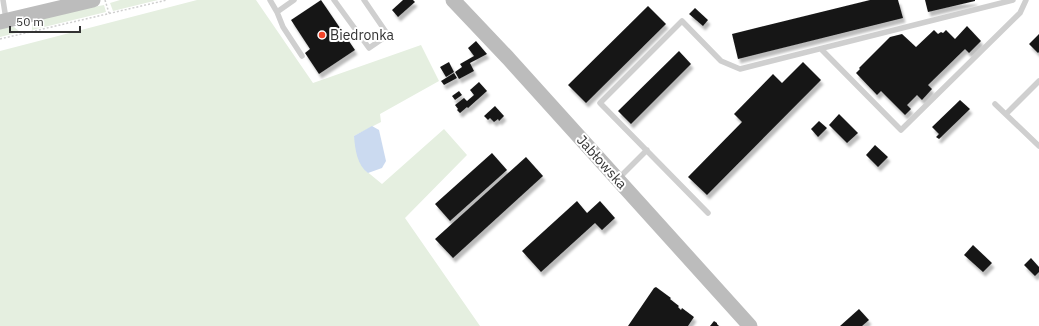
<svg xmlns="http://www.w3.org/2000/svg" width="1039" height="326" viewBox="0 0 1039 326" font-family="'IBM Plex Sans',sans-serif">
	<defs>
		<filter id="shadow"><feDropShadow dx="2.5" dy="4.5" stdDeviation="1" flood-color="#0004"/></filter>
	</defs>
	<rect width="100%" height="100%" fill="#fff"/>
	<path fill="#e5efe0" d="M120 0H158L113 11 110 3Z
		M197 0H256L313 83 421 45 439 81 380 114 381 122 354 136 365 170 382 184 444 129 467 155 405 218 480 326H0V51Z
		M104 5 106 12 32 30V25L36 18Z
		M10 26 14 27 20 32 0 37V28Z"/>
	<path fill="#cbdaf0" d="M372 126 379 130 386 161 382 168 368 173C357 165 355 149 354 136Z"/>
	<path fill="#191919" filter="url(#shadow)" d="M321 0 355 50 319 74 305 53 310 49 291 20Z
		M403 0H413L415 2 398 17 392 10Z
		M870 0H898L903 18 738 59 732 34Z
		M925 0H975V1L928 12Z
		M648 6 666 24 586 103 568 85Z
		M695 8 708 20 703 26 689 14Z
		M967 26 981 41 969 53 965 49 928 85 932 89 922 100 917 95 907 105 911 109 905 115 881 91 877 95 856 73 860 69 859 68 890 37 902 34 916 47 934 30 938 34 941 32 943 33 946 30 955 39Z
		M1039 34V52L1038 53 1029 44Z
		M476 41 487 54 470 63 474 71 459 79 455 72 462 67 460 64 474 56 468 48Z
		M679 51 691 64 631 124 618 111Z
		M449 62 454 72 446 77 440 67Z
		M803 62 821 80 707 195 688 177 742 122 734 114 773 74 782 83Z
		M454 73 457 78 444 85 441 81Z
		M479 82 487 91 468 108 467 107 460 113 457 110 458 109 455 105 464 98 467 101 474 95 470 90Z
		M459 91 462 95 455 100 452 96Z
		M960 100 970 109 939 139 936 137 939 134 932 127Z
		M495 106 504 116 499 121 498 119 494 122 490 118 488 120 484 116Z
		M839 114 858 133 847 143 829 125Z
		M819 121 827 128 818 137 811 129Z
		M875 145 888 157 878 167 866 155Z
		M492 153 507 170 450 221 435 204Z
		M526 157 543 176 453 258 435 239Z
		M577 201 587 213 600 201 615 218 602 230 595 223 541 272 522 251Z
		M973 245 992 263 983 272 964 255Z
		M1031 258 1039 267V272L1035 276 1024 265Z
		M656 287 671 298 670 299 679 306 678 307 681 310 682 308 694 317 688 326H628L654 288Z
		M859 309 869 320 862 326H840Z
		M714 321 717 323V324L719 326H710Z"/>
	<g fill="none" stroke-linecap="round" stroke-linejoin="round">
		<path stroke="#cfcfcf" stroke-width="1.5" stroke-dasharray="2 2" stroke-linecap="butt" d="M105 0 109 13
			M0 39 167 0"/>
		<path stroke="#cfcfcf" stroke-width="5.5" d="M3 0 6 19
			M270 0 277 12 294 0
			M334 0 369 48 388 35 364 0
			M277 12 283 27 302 56
			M821 49 901 130 1020 13 1026 0
			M995 104 1039 146
			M1006 114 1039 81
			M619 178 647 150
			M708 213 600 103 682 21 721 61 740 69 1013 0"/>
		<path stroke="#bcbcbc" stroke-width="15" d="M453 0 508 58 750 326
			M0 22 93 0"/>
	</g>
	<circle fill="#f3452a" stroke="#fff" stroke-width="1.5" cx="322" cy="35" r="4"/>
	<g text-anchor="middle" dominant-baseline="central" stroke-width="4" stroke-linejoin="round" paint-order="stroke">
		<g font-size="14" fill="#323232" stroke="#fff" text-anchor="start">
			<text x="330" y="35">Biedronka</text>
		</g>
		<g font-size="14" fill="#323232" stroke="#fff">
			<text transform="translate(602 162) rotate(48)">Jabłowska</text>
		</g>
	</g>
	<path d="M10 26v6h70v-6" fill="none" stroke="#323232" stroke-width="2"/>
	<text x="16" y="26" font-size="12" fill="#323232" stroke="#ffffff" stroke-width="3" paint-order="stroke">50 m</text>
</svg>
